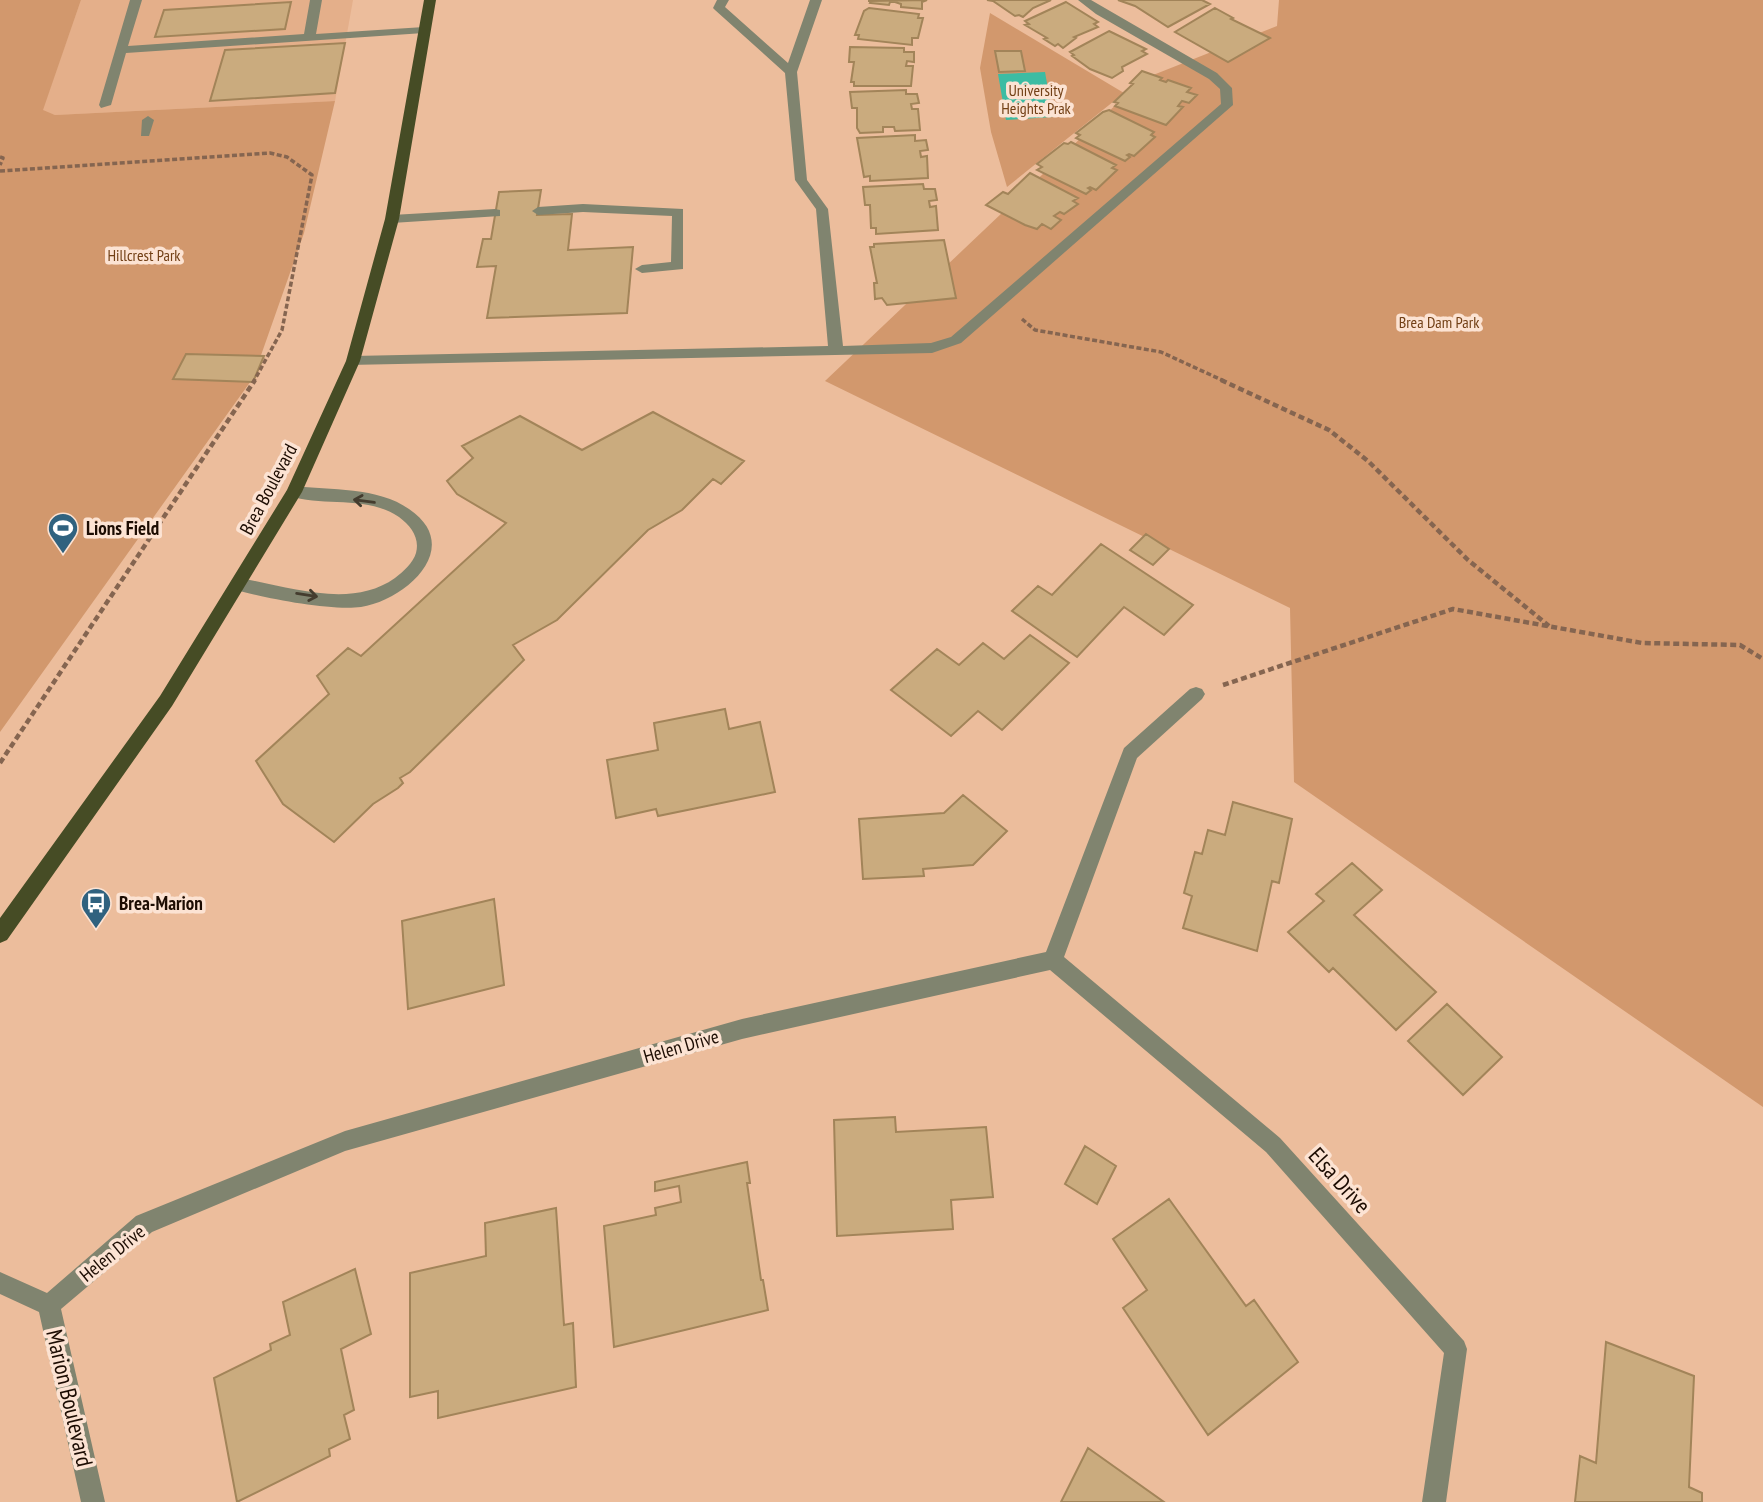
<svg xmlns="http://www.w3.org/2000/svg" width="1763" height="1502" viewBox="0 0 1763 1502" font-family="'PT Sans Narrow',sans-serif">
	<rect width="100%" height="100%" fill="#ecbd9c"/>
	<path fill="#e4af8a" d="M81 0H353L335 101 55 115 42 111Z"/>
	<path fill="#d2986d" d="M0 0H81L43 110 55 115 335 101 304 233 253 378 0 732Z
		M1279 0H1763V1107L1294 782 1290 608 825 381 1143 79 1277 26Z
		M990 13 1124 93 1007 187 991 132 980 68Z"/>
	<path fill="#3cbca3" d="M1045 72 1053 117 1006 120 998 74Z"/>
	<path fill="#caab7e" stroke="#a28459" stroke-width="2" d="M927 0 922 2V9L901 7V4L895 2H890L889 5 870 3 871 1H868Z
		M987 0H1051L1033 8 1023 17 1019 15 1015 16 993 1Z
		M1118 0H1202L1210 4 1168 27 1135 6Z
		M291 2 285 29 155 37 164 10Z
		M1066 2 1098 22 1094 24 1098 27 1074 37 1076 38 1063 48 1058 44 1055 46 1044 39 1047 38 1025 25 1029 24 1025 21Z
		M869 8 919 14 918 18H923L918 38H912V45L858 39 859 35H855L864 11Z
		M1215 8 1233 18 1231 19 1270 38 1228 62 1175 32Z
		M1109 31 1146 49 1142 51 1147 54 1122 67 1123 71 1112 78 1090 69 1072 56 1074 55 1070 52Z
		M345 43 335 93 210 101 225 50Z
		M850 47 904 48V52H914V62L907 61 906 66H913L911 86H854V82H851L854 62H849Z
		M995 51H1021L1025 71 999 72Z
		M1142 71 1162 78 1160 80 1166 82 1168 80 1191 88 1187 92 1197 95 1189 103 1182 101 1178 106 1183 107 1166 125 1115 106 1118 103 1114 102 1133 84 1130 83Z
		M906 90V94H917L919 103 911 104 912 109H918L920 130 895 131 894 127H883V132L860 133 857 128V108H852L850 92Z
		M1109 110 1154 132 1151 135 1155 137 1134 156 1129 154 1127 155 1130 157 1125 161 1076 138 1080 135 1076 133 1103 112Z
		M915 135V141L926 140 928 150 920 151 921 157 927 156 928 178 870 181V176L864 177 857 138Z
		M1071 142 1116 165 1112 168 1117 170 1096 190 1090 187 1088 188 1091 190 1086 194 1037 170 1042 167 1037 164 1064 143 1068 144Z
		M1030 173 1078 198 1073 201 1078 204 1064 214 1060 212 1054 216 1061 220 1051 229 1042 224 1037 229 1025 225 986 205 1003 192 1008 194Z
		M923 184 924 189H935L937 200 929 201 930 207 936 206 938 230 876 234V228H871L870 205H865L863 187Z
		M541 190 537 215 572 214 568 250 633 247 627 313 487 318 496 266 477 267 483 239H491L499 192Z
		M944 240 956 298 887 305 882 298 875 299 874 283H877L870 247H874V244Z
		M186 354 264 356 253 382 173 379Z
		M653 412 744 461 721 484 713 479 682 510 648 530 557 620 513 645 524 660 410 772 400 778 403 783 398 788 373 804 334 842 283 804 256 761 329 694 317 676 348 648 361 656 506 523 457 494 447 481 473 458 462 446 520 416 582 450Z
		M1146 534 1169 549 1153 565 1130 550Z
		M1101 544 1193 605 1164 635 1124 607 1077 657 1012 611 1038 586 1052 595Z
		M1030 635 1069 663 1002 730 978 711 951 736 891 690 937 649 959 665 983 643 1004 659Z
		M725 709 729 729 760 722 775 792 658 816 656 809 616 818 607 760 658 750 654 723Z
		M963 795 1007 831 973 865 923 869 924 876 863 879 859 819 944 813Z
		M1233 802 1292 819 1279 883 1272 881 1257 951 1183 928 1192 896 1184 893 1195 852 1202 854 1208 830 1225 835Z
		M1352 863 1382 890 1354 915 1436 992 1396 1030 1333 968 1329 972 1288 932 1324 901 1316 894Z
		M494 899 504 985 408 1009 402 921Z
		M1447 1004 1502 1057 1463 1095 1408 1041Z
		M895 1117 896 1132 986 1127 993 1197 951 1200 953 1229 837 1236 834 1120Z
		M1085 1146 1116 1166 1097 1204 1065 1184Z
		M747 1162 750 1183H747L761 1280H763L768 1310 614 1347 604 1226 656 1215 655 1208 681 1202 679 1186 655 1191V1182Z
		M1169 1199 1246 1306 1254 1300 1298 1362 1208 1435 1123 1308 1147 1290 1113 1239Z
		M556 1208 564 1325 573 1323 576 1387 438 1418V1391L410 1397V1273L486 1256 485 1223Z
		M355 1269 371 1334 341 1349 354 1410 344 1415 350 1439 329 1449 330 1456 237 1502 214 1378 271 1350 270 1344 290 1335 283 1302Z
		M1606 1342 1694 1376 1689 1487 1702 1493V1502H1575L1580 1456 1596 1463Z
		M1088 1448 1164 1502H1061Z"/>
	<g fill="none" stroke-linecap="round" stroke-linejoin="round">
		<path stroke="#856550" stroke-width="3.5" stroke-dasharray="5 2.5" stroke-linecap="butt" d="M0 157 3 158 0 165
			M0 171 270 153 287 157 312 175 282 330 254 381
			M1022 319 1035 330 1161 352 1224 381"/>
		<path stroke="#856550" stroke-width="4.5" stroke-dasharray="6 3.5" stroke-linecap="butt" d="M1221 380 1329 430 1368 461 1468 560 1549 626
			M1223 685 1453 609 1642 643 1740 645 1763 659
			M0 763 255 380"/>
		<path fill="#80846f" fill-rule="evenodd" d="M130 0H142L128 46 304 34 310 0H322L316 34 424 27 430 30 424 33 126 53 111 105 101 108 99 105Z
			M717 0H729L725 7 788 63 810 0H822L797 72 807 180 828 209 843 346 931 343 951 337 1221 104 1220 89 1209 79 1096 14 1078 0H1091L1217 73 1232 88 1233 105 961 343 932 353 348 365V357L353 356 828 346 816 209 795 180 785 73 715 10 713 8Z
			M148 116 154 120 149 136H141L142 120Z
			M583 204 683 209V269L642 273 635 269 642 265 671 262 672 216 583 212 538 215 532 211 538 207Z
			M495 209 500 210V216L392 223 385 219 392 215Z
			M294 486C330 490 378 487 409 509 465 547 406 600 361 607 330 611 263 598 233 589L231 584 239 578C289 586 350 610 395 578 403 572 413 563 416 553 420 538 411 526 399 517 367 495 323 507 289 496L286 492 289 488Z"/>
		<path fill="#80846f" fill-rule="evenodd" d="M1196 687 1202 689 1205 694 1202 699 1137 758 1064 957 1280 1138 1464 1341 1467 1349 1446 1502H1422L1444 1353 1266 1152 1050 970 742 1039 345 1151 152 1232 61 1309 105 1502H81L39 1312 0 1294V1272L47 1293 136 1216 345 1131 742 1019 1046 952 1124 748 1190 689Z"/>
		<path fill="#464c25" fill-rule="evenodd" d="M424 0H436L399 219 360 361 302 492 172 706 7 940 0 943V918L160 696 287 490 346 361 385 219Z"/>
	</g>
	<defs><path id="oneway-shaft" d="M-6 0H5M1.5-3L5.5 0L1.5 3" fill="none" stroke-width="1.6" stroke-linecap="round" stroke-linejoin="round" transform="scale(1.75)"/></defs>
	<g stroke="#443c2e">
		<use href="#oneway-shaft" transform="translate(364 501) rotate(-172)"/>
		<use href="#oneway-shaft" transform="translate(307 595) rotate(9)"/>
	</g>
	<defs>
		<g id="stadium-pin" transform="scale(1.575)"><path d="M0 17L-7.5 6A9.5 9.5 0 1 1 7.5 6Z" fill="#30627f" stroke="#fce3d3"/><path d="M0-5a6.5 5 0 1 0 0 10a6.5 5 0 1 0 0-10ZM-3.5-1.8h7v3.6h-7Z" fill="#fff"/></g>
		<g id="bus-pin" transform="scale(1.575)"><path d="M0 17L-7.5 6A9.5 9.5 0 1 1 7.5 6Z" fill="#30627f" stroke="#fce3d3"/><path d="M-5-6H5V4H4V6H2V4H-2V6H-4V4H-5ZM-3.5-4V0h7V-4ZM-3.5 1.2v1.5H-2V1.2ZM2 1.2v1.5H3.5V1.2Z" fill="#fff"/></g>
	</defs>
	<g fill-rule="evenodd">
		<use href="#stadium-pin" x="63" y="528"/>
		<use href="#bus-pin" x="96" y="903"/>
	</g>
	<g text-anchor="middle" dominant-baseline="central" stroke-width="7" stroke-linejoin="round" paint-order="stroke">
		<g font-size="16" fill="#724016" stroke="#fce3d3">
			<text x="1036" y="90">University<tspan x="1036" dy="18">Heights Prak</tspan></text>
			<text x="144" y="255">Hillcrest Park</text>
			<text x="1439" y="322">Brea Dam Park</text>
		</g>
		<g font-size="19" fill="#1c0c02" stroke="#fce3d3">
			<text transform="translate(268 489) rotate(-62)">Brea Boulevard</text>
			<text transform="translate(681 1046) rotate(-16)">Helen Drive</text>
			<text transform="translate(112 1253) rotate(-39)">Helen Drive</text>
		</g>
		<g font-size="19" font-weight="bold" fill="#1c0c02" stroke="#fce3d3" text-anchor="start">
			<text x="86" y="528">Lions Field</text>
			<text x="119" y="903">Brea-Marion</text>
		</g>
		<g font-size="23" fill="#1c0c02" stroke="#fce3d3">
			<text transform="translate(1340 1180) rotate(48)">Elsa Drive</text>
			<text transform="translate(70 1398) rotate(77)">Marion Boulevard</text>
		</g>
	</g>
</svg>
